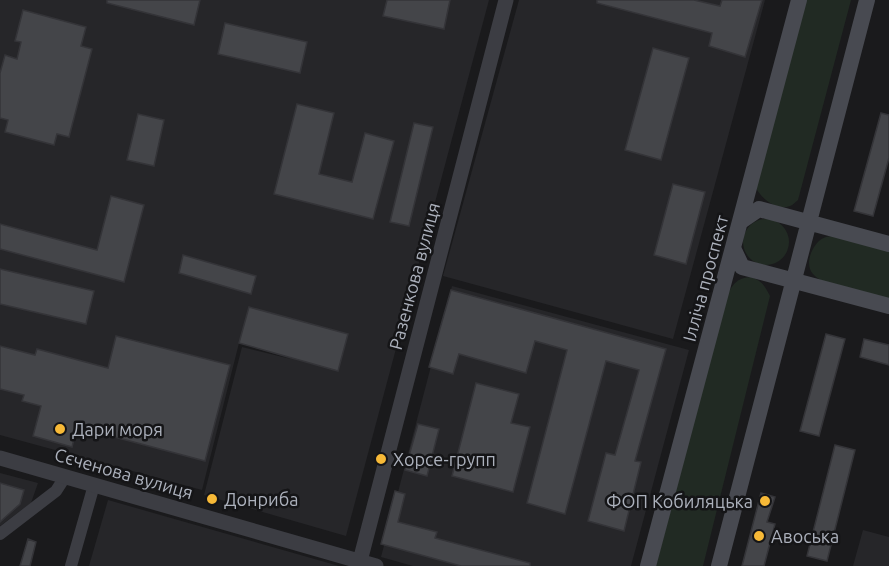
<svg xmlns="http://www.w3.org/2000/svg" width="889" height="566" viewBox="0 0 889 566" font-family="Ubuntu,sans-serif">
	<rect width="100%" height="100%" fill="#1a1a1c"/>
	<path fill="#262629" d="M0 0H489L346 536 204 495 242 347 291 359 239 343 202 490 0 435Z
		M519 0H765L673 339 443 276Z
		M452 286 689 350 631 566H413L381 557Z
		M0 473 38 483 31 503 0 526Z
		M108 500 339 566H89Z
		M863 530 889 537V566H853Z"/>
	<path fill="#212a23" d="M806 0H851L798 200C795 202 793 205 790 206 776 211 762 199 756 188Z
		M743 242a23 23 0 1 1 46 0a23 23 0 1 1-46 0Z
		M836 236 889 250V300L824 282C819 279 812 275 810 269 806 258 815 240 826 237 829 236 833 236 836 236Z
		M751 277C762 281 765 286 770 296L703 566H656L727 295C734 283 737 278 751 277Z"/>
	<path fill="#444549" stroke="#343438" stroke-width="1.5" d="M107 0H200L194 25 107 3Z
		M387 0H450L444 29 383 16Z
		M597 0H694L720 6 722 0H762L745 57 709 46 712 33 597 3Z
		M23 10 86 27 81 46 92 49 69 137 57 134 54 145 5 132 8 120 0 118V73L5 55 17 59 21 42 15 41Z
		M225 23 307 42 300 73 218 54Z
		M653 48 689 58 661 160 625 150Z
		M297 104 334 113 319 174 352 182 365 133 394 141 373 219 274 194Z
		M881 113 889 115V158L873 216 854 211Z
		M138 114 164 120 154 166 127 160Z
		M414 123 433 127 409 226 390 222Z
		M673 184 705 192 686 264 654 255Z
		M111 196 144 205 124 282 0 249V224L97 250Z
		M183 255 256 276 251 294 179 273Z
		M0 269 94 291 86 324 0 304Z
		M451 290 666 349 635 461 641 462 624 531 588 521 606 453 615 455 639 370 606 361 565 514 527 503 567 350 535 341 526 373 459 354 453 374 429 367Z
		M249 307 348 334 338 371 239 343Z
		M826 334 845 339 819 436 800 431Z
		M116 336 230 365 205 461 77 427 72 447 33 436 41 406 22 401 24 395 0 389V346L35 355 37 349 108 368Z
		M864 339 889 345V365L860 357Z
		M476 383 519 394 511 423 530 427 513 492 452 476Z
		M418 424 439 429 427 476 405 470Z
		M835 445 855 450 827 561 807 556Z
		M0 483 24 490 20 504 0 522Z
		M395 491 405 494 398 522 437 532 435 538 530 563V566H461L381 544Z
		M761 493 775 497 767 522 775 524 764 566H742Z
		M28 539 36 542 30 566H20Z"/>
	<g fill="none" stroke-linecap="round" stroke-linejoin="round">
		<path stroke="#3c3d43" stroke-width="12" d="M0 534 56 491 65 477
			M71 566 94 485"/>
		<path stroke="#3c3d43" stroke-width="15" d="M0 458 376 566
			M360 561 506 0"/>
		<path stroke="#484a51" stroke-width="16" d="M740 222 759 209 889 244
			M733 248 742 267 889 306
			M648 566 799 0
			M719 566 867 0"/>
	</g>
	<g fill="#f7b937" stroke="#151517" stroke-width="2">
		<circle cx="60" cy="429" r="6"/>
		<circle cx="381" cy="459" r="6"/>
		<circle cx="212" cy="499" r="6"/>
		<circle cx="765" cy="501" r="6"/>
		<circle cx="759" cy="536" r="6"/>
	</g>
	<g text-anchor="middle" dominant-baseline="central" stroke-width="5" stroke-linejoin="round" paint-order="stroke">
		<g font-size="18" fill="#acb1bc" stroke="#151517">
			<text transform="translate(414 276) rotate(-75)">Разенкова вулиця</text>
			<text transform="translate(705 278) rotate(-75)">Ілліча проспект</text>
			<text transform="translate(124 473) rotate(16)">Сєченова вулиця</text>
		</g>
		<g font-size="18" fill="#acb1bc" stroke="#151517" text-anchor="start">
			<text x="72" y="429">Дари моря</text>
			<text x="393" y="459">Хорсе-групп</text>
			<text x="224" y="499">Донриба</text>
			<text x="753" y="501" text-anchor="end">ФОП Кобиляцька</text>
			<text x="771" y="536">Авоська</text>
		</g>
	</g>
</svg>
